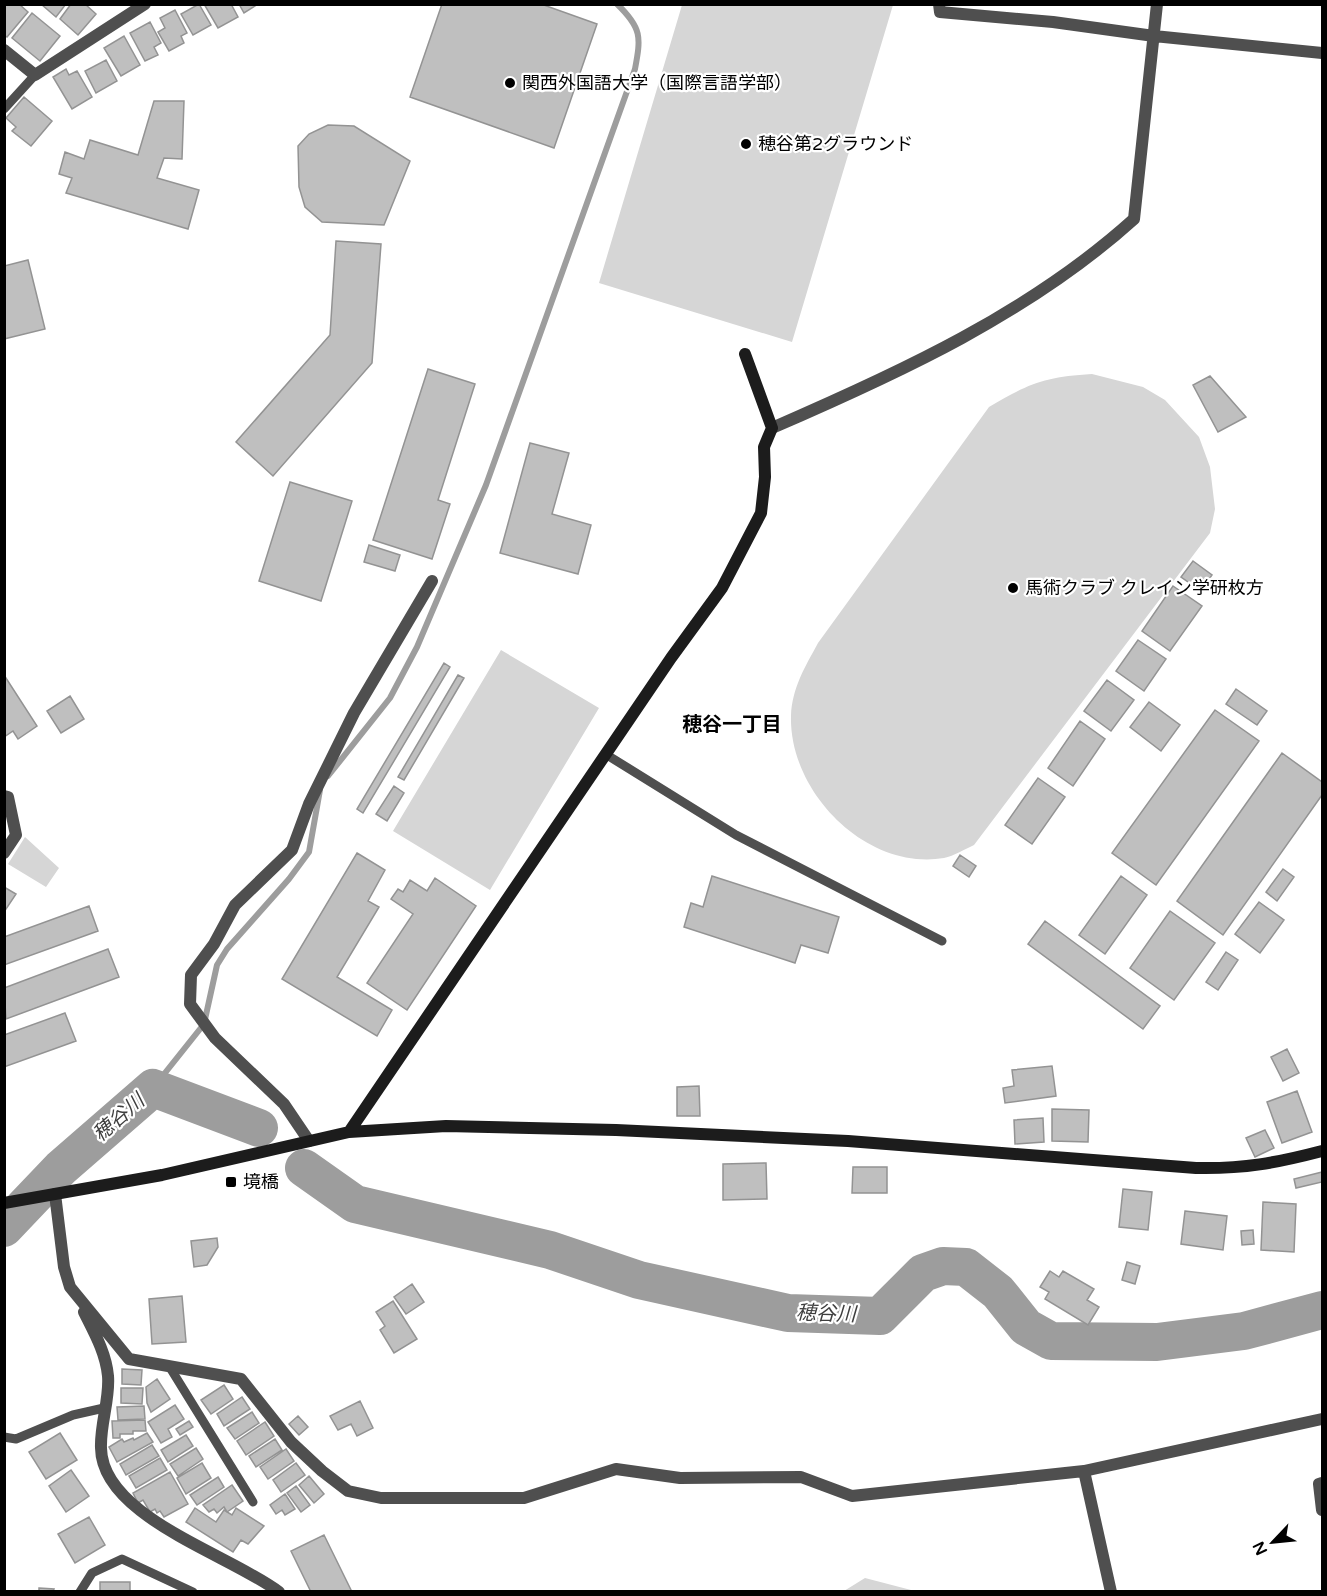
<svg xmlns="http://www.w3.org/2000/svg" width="1327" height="1596" viewBox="0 0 1327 1596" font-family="'Varela Round','Noto Sans JP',sans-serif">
	<rect width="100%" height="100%" fill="#fff"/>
	<path fill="#d6d6d6" d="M682 5H893L792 342 599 283Z
		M1092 374 1143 387 1165 400 1199 437 1210 467 1215 509 1210 533 974 845C965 849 954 856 944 858 866 871 789 792 791 716 792 688 805 667 818 643L989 407C1030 383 1044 377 1092 374Z
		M501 650 599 708 490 890 393 831Z
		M25 837 59 868 46 887 8 864Z
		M865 1578 911 1590 912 1591H844Z"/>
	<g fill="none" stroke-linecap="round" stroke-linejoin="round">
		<path stroke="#9d9d9d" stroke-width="6" d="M328 776 390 698 417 647 486 485 635 69C641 37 642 28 617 4
			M153 1088 204 1024 217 965 227 949 289 879 309 852 320 790"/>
		<path stroke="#9d9d9d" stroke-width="38" d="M304 1168 355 1204 550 1250 639 1280 788 1313 880 1316 923 1273 943 1266 966 1267 998 1292 1026 1327 1051 1341 1157 1342 1244 1331 1322 1310
			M4 1228 61 1168 153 1088 259 1128"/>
	</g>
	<path fill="#bfbfbf" stroke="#939393" stroke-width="1.5" d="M4 4H19L28 12 7 37 4 35Z
		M41 4H66L56 17Z
		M71 4H85L96 14 78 35 60 19Z
		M199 4 211 25 193 35 181 14Z
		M204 4H231L238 17 218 28Z
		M239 4H258L244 13Z
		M442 4H541L597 24 554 148 410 97Z
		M175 10 187 33 181 36 184 43 169 51 158 32 165 28 160 18Z
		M32 13 60 36 40 61 12 38Z
		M150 22 161 43 154 47 158 55 145 61 130 33Z
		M124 36 140 65 121 76 104 48Z
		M106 60 117 81 96 93 85 71Z
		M66 69 69 75 77 71 92 97 72 109 53 77Z
		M24 97 52 121 31 146 12 131 16 127 6 118Z
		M154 101H184L182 159 164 158 157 178 199 190 188 229 66 193 72 178 59 174 65 152 84 159 90 140 138 155Z
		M328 125 354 126 410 161 384 225 322 222 305 207 299 187 298 146 309 134Z
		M336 241 381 244 372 363 273 476 236 442 330 335Z
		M28 260 45 329 4 339V266Z
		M428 369 475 384 438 500 450 504 432 559 373 540Z
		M1210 376 1246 417 1218 432 1193 385Z
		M530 443 569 453 552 514 591 525 578 574 500 553Z
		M290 482 352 501 321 601 259 581Z
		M369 545 400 555 395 571 364 562Z
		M1193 561 1212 575 1201 591 1181 577Z
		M1173 586 1202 606 1170 651 1142 631Z
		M1138 640 1166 659 1144 691 1116 671Z
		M444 663 450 667 363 813 357 809Z
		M4 675 37 726 18 739 13 731 4 737Z
		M458 675 464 678 404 780 398 777Z
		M1107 680 1134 700 1111 731 1084 711Z
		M1236 689 1267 711 1257 725 1226 704Z
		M70 696 84 719 61 733 47 711Z
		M1149 702 1180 725 1161 751 1130 727Z
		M1215 710 1259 741 1156 885 1112 853Z
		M1080 721 1105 739 1073 786 1048 768Z
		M1282 753 1322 782V795L1223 935 1177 901Z
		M1038 778 1065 797 1032 844 1005 825Z
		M394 786 404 793 387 821 376 814Z
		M357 853 385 870 368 901 379 907 337 977 392 1010 377 1036 282 979Z
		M960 855 976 866 969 877 953 866Z
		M1283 869 1294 877 1277 901 1266 892Z
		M712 876 839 917 828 953 801 945 795 963 684 927 691 903 703 907Z
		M1121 876 1147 895 1105 954 1079 935Z
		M435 878 476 906 407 1010 367 983 413 914 391 899 398 889 403 892 410 880 427 891Z
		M4 887 16 894 4 912Z
		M1259 902 1284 920 1260 953 1235 934Z
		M89 906 98 931 4 965V937Z
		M1170 911 1215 943 1174 1000 1130 968Z
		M1045 921 1160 1006 1143 1029 1028 944Z
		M108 949 119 977 6 1019 4 988Z
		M1226 952 1238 960 1218 990 1206 982Z
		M65 1013 76 1041 4 1067V1035Z
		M1287 1049 1299 1073 1283 1081 1271 1057Z
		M1052 1066 1056 1096 1005 1103 1003 1088 1014 1086 1012 1070Z
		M699 1086 700 1116H677V1087Z
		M1297 1091 1312 1132 1282 1143 1267 1102Z
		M1052 1109 1089 1110 1088 1142 1052 1141Z
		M1043 1118 1044 1142 1015 1144 1014 1120Z
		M1265 1130 1274 1148 1255 1157 1246 1138Z
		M766 1163 767 1199 723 1200V1164Z
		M853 1167H887V1193H852Z
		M1322 1172V1182L1296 1188 1294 1179Z
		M1123 1189 1152 1192 1148 1230 1119 1227Z
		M1263 1202 1296 1204 1294 1252 1261 1250Z
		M1185 1211 1227 1216 1223 1250 1181 1244Z
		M1253 1230 1254 1244 1242 1245 1241 1231Z
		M217 1238 218 1247 207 1265 194 1267 191 1241Z
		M1127 1262 1140 1266 1135 1284 1122 1280Z
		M1050 1271 1059 1277 1063 1271 1094 1289 1087 1300 1099 1307 1088 1325 1045 1299 1049 1292 1040 1287Z
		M412 1284 424 1302 406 1314 394 1297Z
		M182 1296 186 1342 152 1344 149 1299Z
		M393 1301 417 1339 394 1353 380 1330 385 1326 376 1312Z
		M122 1369 142 1370 141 1385 122 1384Z
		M157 1379 170 1399 151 1412 147 1403 146 1387Z
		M224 1385 233 1399 211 1414 201 1400Z
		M121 1388H143L142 1404 121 1403Z
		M242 1397 250 1409 224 1426 217 1414Z
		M360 1401 373 1428 357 1436 351 1424 338 1430 330 1416Z
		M175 1405 184 1419 168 1429 172 1437 161 1443 148 1422Z
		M144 1406 145 1419 118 1420 117 1407Z
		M252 1412 259 1423 235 1439 227 1428Z
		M298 1416 308 1427 299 1435 289 1424Z
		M145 1420 146 1431H133V1434H120V1438H113L112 1421Z
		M189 1421 193 1427 180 1435 176 1429Z
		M265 1422 274 1436 246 1455 237 1441Z
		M60 1433 77 1460 46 1479 29 1452Z
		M147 1433 153 1442 117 1462 109 1447 122 1439 124 1442 133 1438 134 1440Z
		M186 1435 193 1446 168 1462 161 1450Z
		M275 1439 282 1450 256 1467 249 1456Z
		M152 1445 159 1456 126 1475 120 1464Z
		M196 1448 203 1459 178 1476 170 1464Z
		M286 1449 294 1461 268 1479 260 1467Z
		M160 1458 167 1470 136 1488 129 1476Z
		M202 1463 211 1478 186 1494 177 1478Z
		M296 1463 305 1475 281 1492 273 1480Z
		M71 1470 89 1496 66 1512 49 1486Z
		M170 1472 188 1504 164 1517 160 1511 157 1513 155 1509 150 1512 143 1500 138 1503 133 1493Z
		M309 1476 324 1494 314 1503 299 1485Z
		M218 1477 224 1487 197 1505 190 1495Z
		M232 1485 243 1501 227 1512 224 1507 217 1513 214 1509 209 1512 203 1505Z
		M296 1486 310 1505 301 1512 287 1493Z
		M285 1494 295 1509 285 1515 282 1510 276 1514 270 1505Z
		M195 1508 216 1522 224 1510 232 1515 236 1508 264 1526 248 1544 241 1540 233 1552 186 1522Z
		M89 1517 105 1545 75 1563 58 1534Z
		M324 1535 352 1592H311L291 1551Z
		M100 1582H130V1592H100Z
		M39 1588 54 1589 53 1592H39Z"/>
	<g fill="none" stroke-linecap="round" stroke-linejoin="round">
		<path stroke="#4f4f4f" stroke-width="9" d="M4 109 35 75
			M607 755 736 835 942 941
			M169 1366 253 1502
			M4 1437 16 1439 73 1415 104 1408
			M80 1592 92 1573 122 1559 193 1592"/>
		<path stroke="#4f4f4f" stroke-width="12" d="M939 4 940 12 1053 22 1154 36 1322 53
			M4 50 35 75 145 4
			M772 428C899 373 1030 313 1134 219L1157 4
			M4 796 8 797 16 835 4 853
			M309 1141 284 1104 215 1038 190 1004 191 975 214 944 235 905 292 850 309 804 354 713 432 581
			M55 1194 64 1267 70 1287 129 1359 241 1379 291 1442 322 1471 348 1491 381 1498H524L616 1469 680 1478 801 1477 852 1496 1084 1471 1322 1419
			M84 1312C94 1332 106 1353 108 1376 110 1399 100 1424 101 1448 102 1517 231 1555 279 1592
			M1084 1471 1111 1592
			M1322 1483 1319 1484 1322 1510"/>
		<path stroke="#1c1c1c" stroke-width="12" d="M349 1132 671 658 722 588 761 513 765 477 764 447 772 428 745 354
			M4 1203 162 1175 349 1132 446 1126 616 1130 848 1141 1196 1168C1244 1169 1276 1163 1322 1151"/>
	</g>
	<g fill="#000" stroke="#fff" stroke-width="2">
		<circle cx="510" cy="83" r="6"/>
		<circle cx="746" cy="144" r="6"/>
		<circle cx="1013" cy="588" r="6"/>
		<rect x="225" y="1176" width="12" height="12" rx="3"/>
	</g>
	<g text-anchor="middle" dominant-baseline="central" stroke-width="4.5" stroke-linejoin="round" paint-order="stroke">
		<g font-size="18" fill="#000" stroke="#fff" text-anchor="start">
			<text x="522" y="83">関西外国語大学（国際言語学部）</text>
			<text x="758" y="144">穂谷第2グラウンド</text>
			<text x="1025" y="588">馬術クラブ クレイン学研枚方</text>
			<text x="243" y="1182">境橋</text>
		</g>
		<g font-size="20" font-weight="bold" fill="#000" stroke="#fff">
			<text x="732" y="725">穂谷一丁目</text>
		</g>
		<g font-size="20" font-style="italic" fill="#3e3e3e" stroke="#fff">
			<text transform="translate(119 1118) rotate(-41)">穂谷川</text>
			<text transform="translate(826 1314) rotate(2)">穂谷川</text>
		</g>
	</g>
	<rect width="1327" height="1596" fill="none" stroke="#000000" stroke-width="12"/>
	<g transform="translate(1273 1542) rotate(244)" stroke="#ffffff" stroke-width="4.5" paint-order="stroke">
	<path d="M0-4.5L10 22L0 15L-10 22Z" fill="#000000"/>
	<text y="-9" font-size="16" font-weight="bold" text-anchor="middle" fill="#000000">N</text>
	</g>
</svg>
